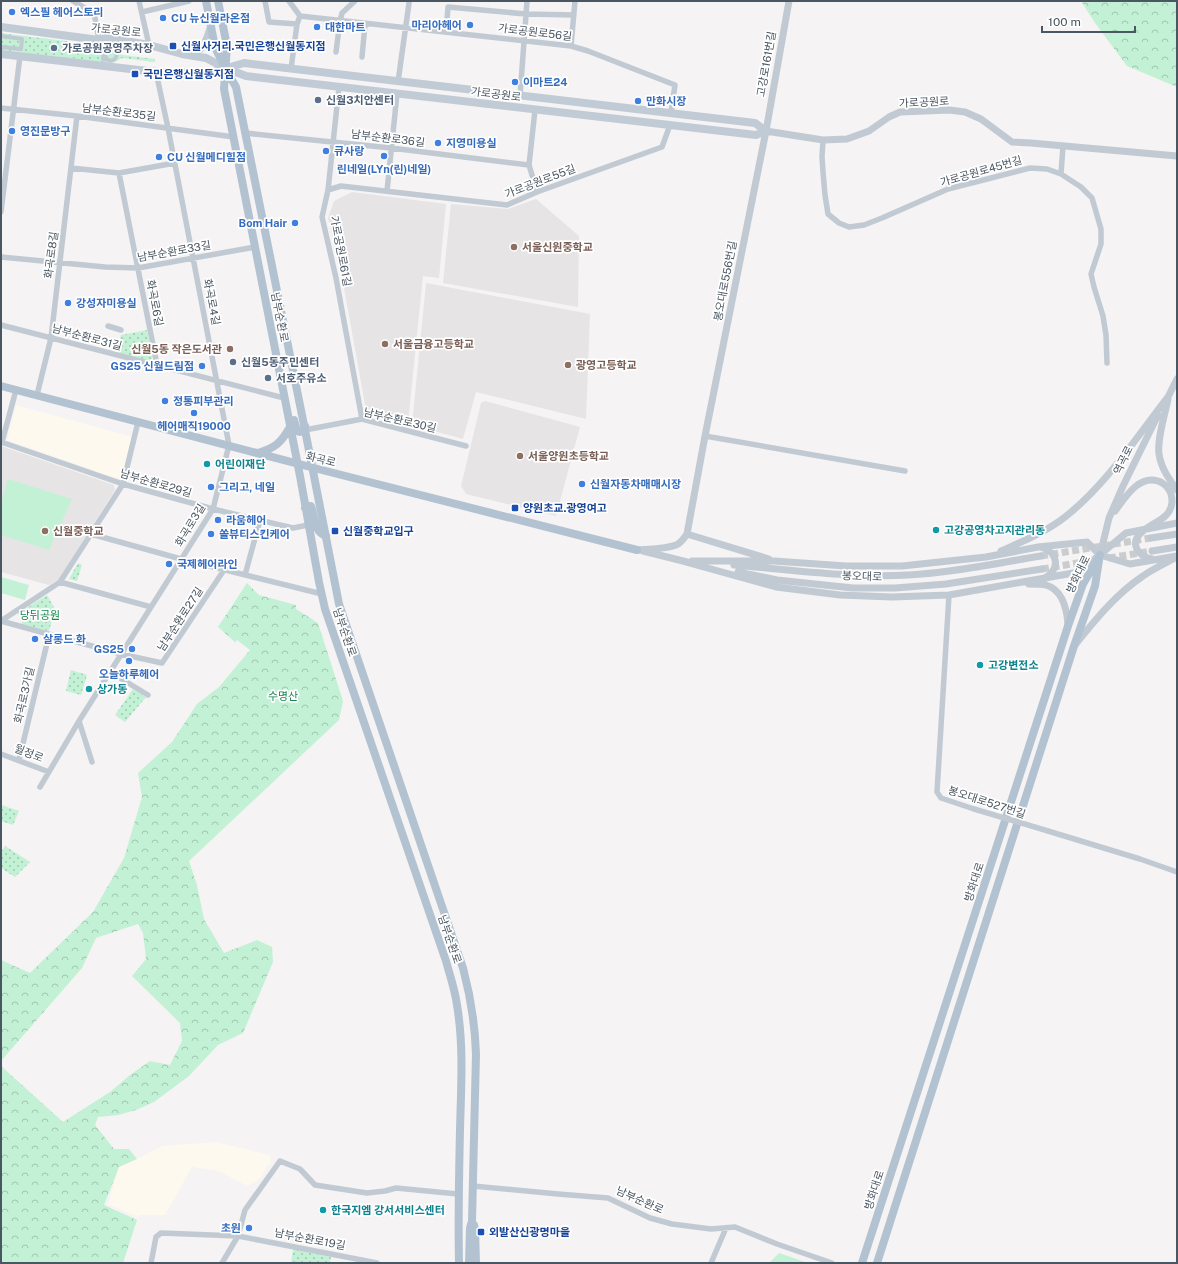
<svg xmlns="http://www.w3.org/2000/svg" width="1178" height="1264" viewBox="0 0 1178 1264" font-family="'Public Sans','Noto Sans KR',sans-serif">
	<defs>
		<pattern id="forest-crowns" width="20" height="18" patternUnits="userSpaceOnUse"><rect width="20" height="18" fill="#c3f1d5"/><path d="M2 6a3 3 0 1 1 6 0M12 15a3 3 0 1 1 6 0" fill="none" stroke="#a0c6b0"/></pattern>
		<pattern id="park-dots" width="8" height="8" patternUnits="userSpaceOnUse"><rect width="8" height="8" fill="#c3f1d5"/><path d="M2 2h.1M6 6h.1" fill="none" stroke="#a0c6b0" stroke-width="1.8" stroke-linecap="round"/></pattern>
	</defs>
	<rect width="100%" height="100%" fill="#f5f3f3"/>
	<path fill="#fdf9ef" d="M16 405 133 437 123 475 116 478 7 440Z
		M216 1142 270 1155 271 1164 267 1166 260 1179 247 1186 219 1171 192 1167 165 1215H139L138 1217 108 1204 119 1167 163 1146Z"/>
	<path fill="#e6e4e5" d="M352 192 446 204 439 278 423 276 408 423 366 410 342 277 328 218 334 201Z
		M536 199 579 236 578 307 443 283 451 204 508 209Z
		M426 283 590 314 586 419 476 392 463 439 412 425Z
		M485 401 580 427 556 516 466 494 461 486 481 403Z
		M1 446 114 485 115 490 59 579 49 585 1 572Z"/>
	<path fill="#c3f1d5" d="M8 479 72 499 49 550 1 535V503Z
		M1 577 29 585 25 600 1 593Z
		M779 1253 808 1263H769Z"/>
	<path fill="url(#forest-crowns)" d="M1081 1H1177V87L1127 66 1095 23Z
		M247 583 259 595 296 605V609L318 623 343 701 339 720 189 861 197 885 204 919 224 953 257 940 272 947 273 962 243 1033 218 1045 189 1076 154 1102 136 1110 118 1115 98 1117 95 1125 114 1149H129L137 1159 119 1167 104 1205 137 1220 123 1263H1V1066L63 1122 110 1092 130 1075 150 1061 170 1065 182 1041 180 1023 132 976 146 959 143 933 138 924 96 938 82 968 1 1061V960L30 973 93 912 124 858 142 797 138 773 172 742 197 704 219 687 250 650 237 640 235 642 218 627Z"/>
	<path fill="url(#park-dots)" d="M1 33 113 47 117 49 122 55 155 59V62L122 58 115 62 111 63 1 50Z
		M147 330 153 362 117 352 121 335Z
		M78 563 82 565 77 581 69 579Z
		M47 595 55 609 49 631 22 624 24 616 17 614Z
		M71 670 87 675 81 695 66 691Z
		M133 689 146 697 125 722 115 715Z
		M1 805 19 811 13 825 1 821Z
		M5 846 30 862 15 877 1 868V852Z
		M293 1249 331 1257 330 1263H291Z"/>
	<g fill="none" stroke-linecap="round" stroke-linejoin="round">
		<path stroke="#caccce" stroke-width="7" stroke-dasharray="7 3.5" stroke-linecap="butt" d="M1041 556 1151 538
			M1109 558 1152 551
			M1042 569 1095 560"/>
		<path stroke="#c1cad2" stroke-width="4" d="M1 36 22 39 21 49 1 47
			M105.5 55a5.5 5.5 0 1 1 11 0a5.5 5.5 0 1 1-11 0Z
			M109 60 103 59 104 49 111 50"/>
		<path stroke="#c1cad2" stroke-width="5.5" d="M73 1 90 11 95 18 99 40
			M139 1 149 45
			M265 1 269 22 297 24
			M289 1 300 16 297 24 291 69
			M142 12 189 1
			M300 16 571 46 588 51 675 85 671 113
			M446 32 448 7 526 14 574 15
			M571 46 575 1
			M336 52 340 21 342 13 355 1
			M362 57 365 24
			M398 82 409 3
			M339 87 328 190 322 217 336 278 362 419
			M520 96 527 1
			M1 108 77 116 234 137
			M535 110 529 165 537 192
			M245 133 391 148 529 165
			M823 140 822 157 823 172 825 195 828 214 839 223 849 227 864 225 882 218 948 189 1030 168 1047 169 1061 174 1081 187 1092 198 1101 229V244L1091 274 1094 287 1103 316 1106 335 1107 363
			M71 168 119 173 175 163
			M119 173 157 365
			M1061 174 1063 146
			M328 190 341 186 507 205 537 192 662 147 670 125
			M387 191 397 94
			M1 212 20 56
			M1 257 105 267 138 268 255 247
			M1 325 284 398
			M108 326 121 330
			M37 395 51 338 77 116
			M305 430 362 419 466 446
			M705 436 905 471
			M1 442 123 484 148 491 213 509 293 528 308 525
			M2 442 16 390
			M91 534 181 559 322 594
			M245 575 260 520
			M60 582 151 607
			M949 595 937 792 941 798 974 809
			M1 621 121 654 162 663 224 570
			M1 621 60 582 123 484 138 422
			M110 672 148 695
			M79 721 92 762
			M1 754 49 772
			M19 760 49 635
			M40 787 79 721 213 509 229 445 168 128 156 72
			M1048 831 1140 859 1177 872
			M473 1186 558 1194 608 1198 650 1218 672 1224 711 1229 735 1227 777 1244 832 1263
			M151 1263 156 1237 161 1233 238 1236 377 1263
			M222 1263 238 1236 245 1210 280 1161 300 1169 315 1185 367 1193 385 1191 396 1188 458 1194
			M711 1263 726 1228"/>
		<path stroke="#c1cad2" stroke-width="7" d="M766 131 823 140 847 139 869 131 889 117 900 112 949 110 965 112 981 119 1012 142 1031 143 1177 156
			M1168 399C1165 415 1157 438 1159 454 1161 468 1169 479 1177 490
			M1166 401 1177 379
			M1115 511C1125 498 1138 475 1158 481 1162 482 1167 486 1169 490 1172 494 1172 498 1172 502 1171 520 1151 522 1141 533 1129 544 1139 557 1152 559
			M687 534 769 559
			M1151 538 1177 534
			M1040 547C1058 552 1061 568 1045 578
			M637 550C648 549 666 549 676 545 681 543 684 538 687 534L705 436 766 131 789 1
			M643 551 687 562
			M1001 551C1023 541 1046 532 1065 517 1106 485 1136 438 1168 397
			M1152 551 1177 547
			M1100 555 1109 518 1123 486 1158 415
			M682 561 776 587 840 595 892 597 949 595 1079 572 1126 533 1177 523
			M692 561H774L846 566H902L986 557 1038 547 1087 542 1100 555 1130 564 1177 556
			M734 565C792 570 850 578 908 575 952 573 997 563 1041 556
			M738 572 777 580 853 588H895L946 584 1042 569
			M1029 584C1034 584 1041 584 1046 585 1063 590 1067 610 1068 625
			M1075 645C1095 620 1116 594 1143 576 1153 569 1164 564 1175 558"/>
		<path stroke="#c1cbd6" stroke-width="8" d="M1 27 99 40 107 38 149 45 182 54 206 58 225 68 246 76 756 135 766 131
			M1 54 156 72 210 73 244 63 755 123 766 131
			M187 54C204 52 206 42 211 27"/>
		<path stroke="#b3c2d1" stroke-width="8" d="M206 1 215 47 225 68 236 87 305 430 339 604 463 968C471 998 475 1023 476 1054L472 1221 470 1228 469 1263
			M218 1 227 46 224 89 300 476 319 582 325 609 446 961C450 976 455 990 457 1005 464 1047 461 1088 460 1130 459 1174 458 1218 459 1263
			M1 386 318 469 637 550
			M294 420 297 431 300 432 302 431 305 426
			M258 453C275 448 281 443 290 427
			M305 508 308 506H311C315 517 313 531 326 536
			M474 1225 475 1229 476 1263
			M862 1263 1068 626 1083 584 1100 555
			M877 1263 1074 646 1095 586 1099 560"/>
		<path stroke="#c1cad2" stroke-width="5.5" d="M974 809 1048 831"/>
	</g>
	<g fill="#3f7fe0" stroke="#fff" stroke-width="1.5">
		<circle cx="12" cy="12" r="4"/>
		<circle cx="163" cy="18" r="4"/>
		<circle cx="470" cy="25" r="4"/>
		<circle cx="317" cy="27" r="4"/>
		<circle cx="515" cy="82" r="4"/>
		<circle cx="638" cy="101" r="4"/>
		<circle cx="12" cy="131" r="4"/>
		<circle cx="438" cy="143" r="4"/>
		<circle cx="326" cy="151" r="4"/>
		<circle cx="384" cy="156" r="4"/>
		<circle cx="159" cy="157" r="4"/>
		<circle cx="295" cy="223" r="4"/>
		<circle cx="68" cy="303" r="4"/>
		<circle cx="202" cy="366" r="4"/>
		<circle cx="165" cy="401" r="4"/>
		<circle cx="194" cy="413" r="4"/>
		<circle cx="582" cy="484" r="4"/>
		<circle cx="211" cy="487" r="4"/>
		<circle cx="218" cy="520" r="4"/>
		<circle cx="211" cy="534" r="4"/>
		<circle cx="169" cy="564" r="4"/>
		<circle cx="35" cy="639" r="4"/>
		<circle cx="132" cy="649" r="4"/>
		<circle cx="129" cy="661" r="4"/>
		<circle cx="249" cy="1228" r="4"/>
	</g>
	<g fill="#1a4fb4" stroke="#fff" stroke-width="1.5">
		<rect x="169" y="42" width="8" height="8" rx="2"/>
		<rect x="131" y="70" width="8" height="8" rx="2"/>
		<rect x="511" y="504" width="8" height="8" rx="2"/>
		<rect x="331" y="527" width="8" height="8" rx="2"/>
		<rect x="477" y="1228" width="8" height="8" rx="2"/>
	</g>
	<g fill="#5c6f8a" stroke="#fff" stroke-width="1.5">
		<circle cx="54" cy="48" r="4"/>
		<circle cx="318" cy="100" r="4"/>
		<circle cx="233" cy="362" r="4"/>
		<circle cx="268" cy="378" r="4"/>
	</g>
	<g fill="#8d6e63" stroke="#fff" stroke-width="1.5">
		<circle cx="514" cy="247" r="4"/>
		<circle cx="385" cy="344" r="4"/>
		<circle cx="230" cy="349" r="4"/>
		<circle cx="568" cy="365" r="4"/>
		<circle cx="520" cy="456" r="4"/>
		<circle cx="45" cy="531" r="4"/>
	</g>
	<g fill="#0f9aa8" stroke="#fff" stroke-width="1.5">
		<circle cx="207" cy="464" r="4"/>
		<circle cx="936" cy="530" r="4"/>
		<circle cx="980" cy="665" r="4"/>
		<circle cx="89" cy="689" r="4"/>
		<circle cx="323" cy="1210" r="4"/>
	</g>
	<g text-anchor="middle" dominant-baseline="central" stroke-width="3.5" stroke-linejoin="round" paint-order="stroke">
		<g font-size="11" font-weight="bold" fill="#366cbe" stroke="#fff" text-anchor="start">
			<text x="20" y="12">엑스필 헤어스토리</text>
			<text x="171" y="18">CU 뉴신월라온점</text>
			<text x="462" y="25" text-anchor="end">마리아헤어</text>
			<text x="325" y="27">대한마트</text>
			<text x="523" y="82">이마트24</text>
			<text x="646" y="101">만화시장</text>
			<text x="20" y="131">영진문방구</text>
			<text x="446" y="143">지영미용실</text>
			<text x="334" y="151">큐사랑</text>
			<text x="167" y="157">CU 신월메디힐점</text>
			<text x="384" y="169" text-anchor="middle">린네일(LYn(린)네일)</text>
			<text x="287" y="223" text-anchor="end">Bom Hair</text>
			<text x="76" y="303">강성자미용실</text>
			<text x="194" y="366" text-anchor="end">GS25 신월드림점</text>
			<text x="173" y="401">정통피부관리</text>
			<text x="194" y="426" text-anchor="middle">헤어매직19000</text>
			<text x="590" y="484">신월자동차매매시장</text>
			<text x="219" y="487">그리고, 네일</text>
			<text x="226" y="520">라움헤어</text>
			<text x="219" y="534">쏠뷰티스킨케어</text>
			<text x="177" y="564">국제헤어라인</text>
			<text x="43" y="639">살롱드 화</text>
			<text x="124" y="649" text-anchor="end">GS25</text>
			<text x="129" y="674" text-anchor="middle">오늘하루헤어</text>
			<text x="241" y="1228" text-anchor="end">초원</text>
		</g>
		<g font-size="11" fill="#4a5661" stroke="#fff">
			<text transform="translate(116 30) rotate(6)">가로공원로</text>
			<text transform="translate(535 32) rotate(7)">가로공원로56길</text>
			<text transform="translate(766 64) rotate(-80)">고강로161번길</text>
			<text transform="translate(496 94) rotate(7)">가로공원로</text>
			<text transform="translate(924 102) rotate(-3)">가로공원로</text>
			<text transform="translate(119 112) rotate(7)">남부순환로35길</text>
			<text transform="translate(388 138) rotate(7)">남부순환로36길</text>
			<text transform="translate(981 171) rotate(-16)">가로공원로45번길</text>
			<text transform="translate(540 181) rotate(-21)">가로공원로55길</text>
			<text transform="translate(174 251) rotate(-10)">남부순환로33길</text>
			<text transform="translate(341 251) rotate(79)">가로공원로61길</text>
			<text transform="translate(51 255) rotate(-83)">화곡로8길</text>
			<text transform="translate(725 281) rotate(-79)">봉오대로556번길</text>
			<text transform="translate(212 302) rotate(79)">화곡로4길</text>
			<text transform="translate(155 303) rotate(79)">화곡로6길</text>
			<text transform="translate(280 317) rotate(79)">남부순환로</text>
			<text transform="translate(87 337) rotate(15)">남부순환로31길</text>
			<text transform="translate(400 420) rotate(13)">남부순환로30길</text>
			<text transform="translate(321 459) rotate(14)">화곡로</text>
			<text transform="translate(1123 460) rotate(-64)">역곡로</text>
			<text transform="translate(156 483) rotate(16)">남부순환로29길</text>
			<text transform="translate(190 525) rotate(-59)">화곡로3길</text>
			<text transform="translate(1078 574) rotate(-64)">방화대로</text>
			<text transform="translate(862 576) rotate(2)">봉오대로</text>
			<text transform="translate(180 619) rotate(-57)">남부순환로27길</text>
			<text transform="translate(345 632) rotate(71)">남부순환로</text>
			<text transform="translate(24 695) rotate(-77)">화곡로3가길</text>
			<text transform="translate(29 753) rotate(21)">월정로</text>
			<text transform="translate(987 802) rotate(18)">봉오대로527번길</text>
			<text transform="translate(974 882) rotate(-72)">방화대로</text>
			<text transform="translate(450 939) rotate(71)">남부순환로</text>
			<text transform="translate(874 1190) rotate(-72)">방화대로</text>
			<text transform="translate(640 1200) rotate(24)">남부순환로</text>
			<text transform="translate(310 1239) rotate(11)">남부순환로19길</text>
		</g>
		<g font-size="11" font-weight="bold" fill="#164399" stroke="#fff" text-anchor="start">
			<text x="181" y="46">신월사거리.국민은행신월동지점</text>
			<text x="143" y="74">국민은행신월동지점</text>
			<text x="523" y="508">양원초교.광영여고</text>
			<text x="343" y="531">신월중학교입구</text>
			<text x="489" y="1232">외발산신광명마을</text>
		</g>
		<g font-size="11" font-weight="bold" fill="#4e5e75" stroke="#fff" text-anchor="start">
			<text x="62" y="48">가로공원공영주차장</text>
			<text x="326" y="100">신월3치안센터</text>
			<text x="241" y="362">신월5동주민센터</text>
			<text x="276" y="378">서호주유소</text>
		</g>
		<g font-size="11" font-weight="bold" fill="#785e54" stroke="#fff" text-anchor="start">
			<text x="522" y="247">서울신원중학교</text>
			<text x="393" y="344">서울금융고등학교</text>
			<text x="222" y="349" text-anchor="end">신월5동 작은도서관</text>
			<text x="576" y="365">광영고등학교</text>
			<text x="528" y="456">서울양원초등학교</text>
			<text x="53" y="531">신월중학교</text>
		</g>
		<g font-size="11" font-weight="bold" fill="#0d838f" stroke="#fff" text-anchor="start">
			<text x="215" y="464">어린이재단</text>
			<text x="944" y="530">고강공영차고지관리동</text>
			<text x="988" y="665">고강변전소</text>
			<text x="97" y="689">상가동</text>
			<text x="331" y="1210">한국지엠 강서서비스센터</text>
		</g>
		<g font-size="11" fill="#17864f" stroke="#fff">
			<text x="40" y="615">당뒤공원</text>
			<text x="283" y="696">수명산</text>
		</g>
	</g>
	<rect width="1178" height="1264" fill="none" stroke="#4a5661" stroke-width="4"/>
	<path d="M1042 26v6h93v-6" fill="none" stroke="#4a5661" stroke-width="2"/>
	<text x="1048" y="26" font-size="12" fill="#4a5661" stroke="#ffffff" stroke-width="3" paint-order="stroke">100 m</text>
</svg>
